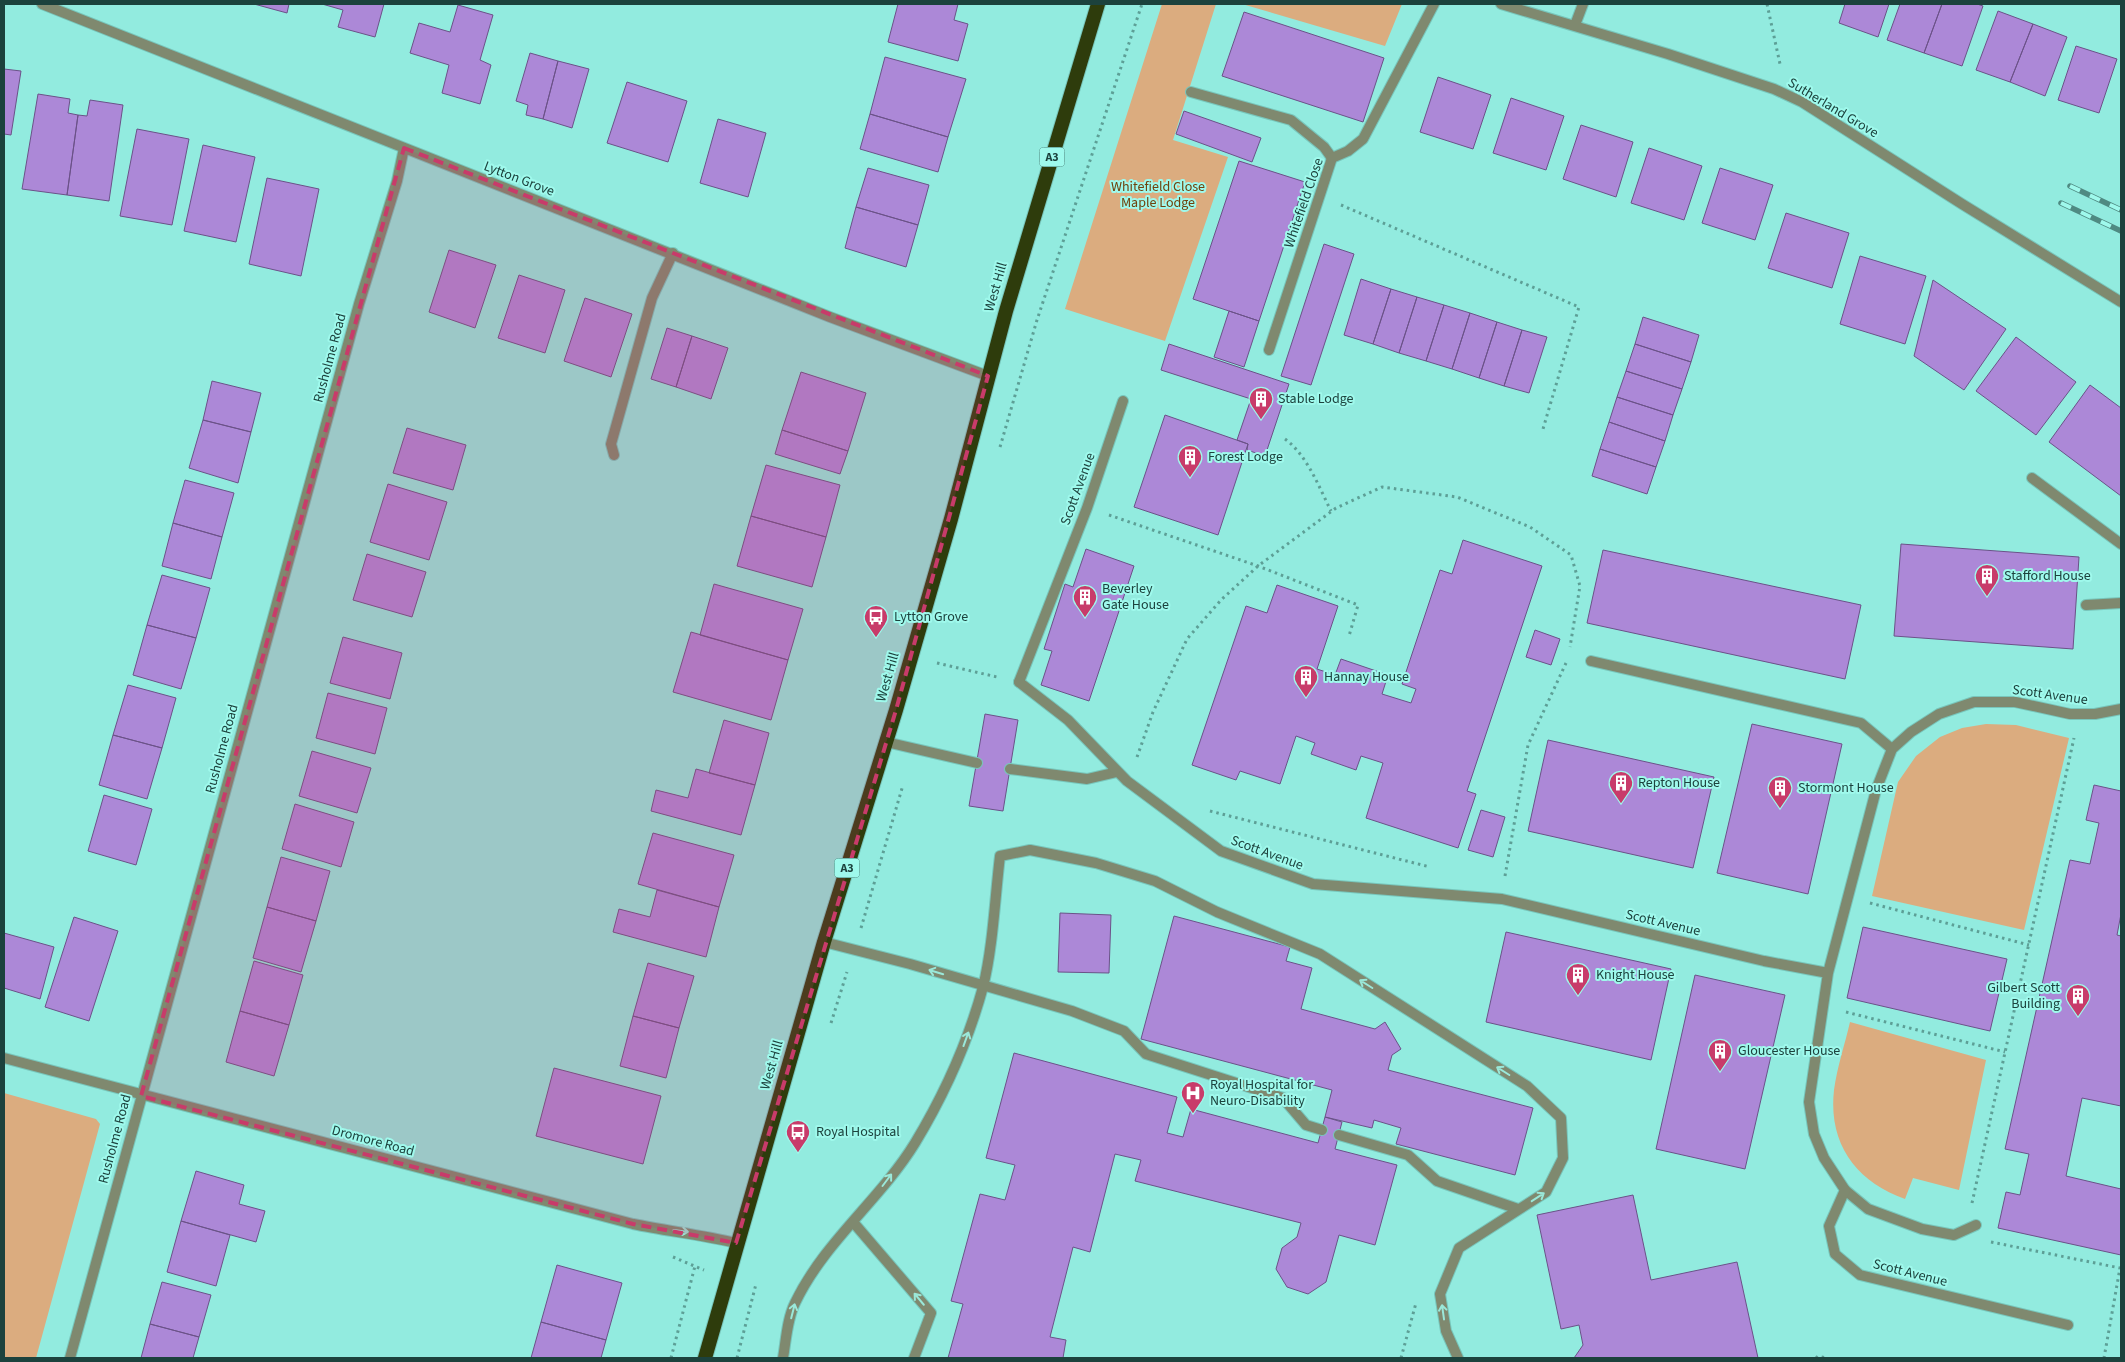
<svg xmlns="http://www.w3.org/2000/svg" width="2125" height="1362" viewBox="0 0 2125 1362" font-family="'Source Sans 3',sans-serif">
	<rect width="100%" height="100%" fill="#92ebdf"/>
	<path fill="#dbac7f" d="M1162 4H1216L1173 140 1228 157 1165 341 1065 309Z
		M1242 4H1402L1385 46Z
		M1986 724 2016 725 2069 738 2024 930 1872 896 1898 782 1916 756 1940 737 1962 728Z
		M1850 1022 1986 1060 1959 1190 1913 1178 1905 1199C1856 1181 1828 1144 1834 1090 1837 1067 1845 1044 1850 1022Z
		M4 1093 96 1119 100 1124 36 1358H4Z"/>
	<path fill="#ac88d7" stroke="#6b5288" d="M254 4H289L287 13Z
		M322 4H384L375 37 338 27 343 10Z
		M898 4H958L954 20 968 24 958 61 888 42Z
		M1845 4H1889L1878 37 1839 23Z
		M1900 4H1942L1924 53 1887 40Z
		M1942 4H1977L1983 6 1962 66 1924 53Z
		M458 5 493 15 480 60 491 65 480 104 442 93 449 65 410 53 419 23 450 32Z
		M1998 11 2033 24 2010 82 1976 70Z
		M1244 12 1384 58 1363 122 1222 76Z
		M2033 24 2067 37 2045 96 2010 82Z
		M2076 46 2117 59 2099 113 2058 100Z
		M530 53 558 61 543 119 526 115 528 105 516 101Z
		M885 57 966 79 948 137 870 114Z
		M558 61 589 69 572 128 543 119Z
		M4 69 21 71 11 135 4 134Z
		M1438 77 1491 95 1473 149 1420 132Z
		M627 82 687 101 668 162 607 143Z
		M38 94 70 99 68 113 78 115 67 195 22 189Z
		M1511 98 1564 116 1546 170 1493 153Z
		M90 100 123 105 109 201 67 195 78 115 87 116Z
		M1184 111 1261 138 1252 162 1176 134Z
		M870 114 948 137 938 172 860 149Z
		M718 119 766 133 748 197 700 183Z
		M1581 125 1633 142 1616 197 1563 179Z
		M137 129 189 139 172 225 120 216Z
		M203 145 255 157 236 242 184 231Z
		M1649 148 1702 166 1684 220 1631 203Z
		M1239 161 1305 182 1259 321 1193 299Z
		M868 168 929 185 918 225 856 207Z
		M1720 168 1773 185 1755 240 1702 223Z
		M267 178 319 189 301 276 249 264Z
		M856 207 918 225 906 267 845 248Z
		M1786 213 1849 233 1832 288 1768 268Z
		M1324 244 1354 254 1311 385 1281 376Z
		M449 250 496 265 475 328 429 312Z
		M1860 256 1926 276 1905 344 1840 324Z
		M519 275 565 290 545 353 498 338Z
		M1361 279 1391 289 1373 344 1344 335Z
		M1933 280 2006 329 1964 390 1914 356Z
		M1391 289 1417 297 1399 353 1373 344Z
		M1417 297 1444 305 1426 361 1399 353Z
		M585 298 632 314 611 377 564 361Z
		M1444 305 1470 313 1452 369 1426 361Z
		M1229 311 1259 321 1244 367 1214 357Z
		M1470 313 1497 322 1479 378 1452 369Z
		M1643 317 1699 335 1691 362 1635 344Z
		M1497 322 1522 330 1504 386 1479 378Z
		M667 328 692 336 676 387 651 379Z
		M1522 330 1547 337 1529 393 1504 386Z
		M692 336 728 348 711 399 676 387Z
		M2016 337 2076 382 2036 435 1976 391Z
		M1169 344 1289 384 1265 456 1247 450 1248 444 1237 440 1251 399 1161 370Z
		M1635 344 1691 362 1682 389 1626 371Z
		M1626 371 1682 389 1673 415 1617 397Z
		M801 372 866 393 848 451 782 430Z
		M212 381 261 393 251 432 203 420Z
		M2090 385 2121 408V496L2049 442Z
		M1617 397 1673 415 1665 441 1609 422Z
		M1165 415 1248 444 1218 535 1134 507Z
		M203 420 251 432 238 483 189 468Z
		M1609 422 1665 441 1656 467 1600 449Z
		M407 428 466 445 453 490 393 473Z
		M782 430 848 451 840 474 775 454Z
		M1600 449 1656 467 1647 494 1592 476Z
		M766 465 840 485 826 537 751 516Z
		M185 480 234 493 222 537 173 523Z
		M388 484 447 502 429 560 370 542Z
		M751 516 826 537 812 587 737 566Z
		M173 523 222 537 211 579 162 566Z
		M1463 540 1542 566 1467 791 1476 794 1458 848 1366 818 1383 763 1361 756 1356 770 1311 754 1315 743 1296 736 1280 784 1240 771 1236 780 1192 765 1246 606 1267 613 1277 585 1338 606 1317 669 1335 675 1341 659 1388 675 1382 694 1411 703 1416 689 1402 684 1440 570 1452 574Z
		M1901 544 2079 557 2073 649 1894 636Z
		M1086 549 1134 566 1089 701 1041 685 1052 651 1044 649 1065 584 1073 587Z
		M1603 550 1861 605 1845 679 1587 623Z
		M367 554 426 572 412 617 353 600Z
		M162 575 210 588 196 638 147 625Z
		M714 584 803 609 788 660 700 635Z
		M147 625 196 638 181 689 133 675Z
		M1535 630 1560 639 1551 665 1526 657Z
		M691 632 788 660 771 720 673 692Z
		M343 637 402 653 390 699 330 683Z
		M128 685 176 698 162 748 113 735Z
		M328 693 387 708 375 754 316 738Z
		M985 714 1018 720 1003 811 969 806Z
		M724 720 769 733 755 785 709 773Z
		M1752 724 1842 744 1808 894 1717 873Z
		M113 735 162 748 147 799 99 785Z
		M1548 740 1714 777 1693 868 1528 831Z
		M312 751 371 768 357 813 299 796Z
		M696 769 755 785 741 835 651 811 656 790 688 798Z
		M2094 785 2121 791V914L2117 935 2121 936V1106L2082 1098 2066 1176 2121 1189V1255L1998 1228 2006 1192 2020 1195 2029 1154 2005 1149 2070 860 2090 864 2099 823 2086 820Z
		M104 795 152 809 136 865 88 851Z
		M295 804 354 822 341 867 282 849Z
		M1481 810 1505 817 1493 857 1468 850Z
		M653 833 734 855 719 907 638 884Z
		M281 857 330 871 316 921 267 907Z
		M657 890 719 907 706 957 613 932 619 909 650 917Z
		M267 907 316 921 301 972 253 958Z
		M1060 913 1111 915 1109 973 1058 972Z
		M1174 916 1290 947 1286 961 1312 968 1301 1009 1375 1029 1385 1022 1401 1049 1392 1055 1388 1070 1533 1108 1515 1175 1396 1144 1401 1128 1374 1120 1372 1128 1325 1117 1332 1090 1141 1039Z
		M74 917 118 931 89 1021 45 1007Z
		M1863 927 2007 959 1990 1031 1847 998Z
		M1506 932 1671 969 1651 1060 1486 1022Z
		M4 933 54 947 40 999 4 988Z
		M254 961 303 975 289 1025 240 1011Z
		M648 963 694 976 679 1028 633 1016Z
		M1695 975 1785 995 1745 1169 1656 1149Z
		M240 1011 289 1025 274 1076 226 1062Z
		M633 1016 679 1028 666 1078 620 1066Z
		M1014 1053 1177 1097 1167 1133 1183 1137 1191 1109 1318 1143 1325 1117 1342 1122 1335 1149 1397 1165 1375 1245 1339 1235 1326 1282 1308 1294 1287 1287 1276 1269 1282 1248 1297 1237 1301 1223 1135 1181 1141 1160 1115 1154 1090 1252 1073 1247 1050 1337 1066 1340 1063 1358H948L963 1304 951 1301 980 1194 1005 1200 1015 1165 986 1158Z
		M554 1068 661 1096 643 1164 536 1136Z
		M196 1171 244 1185 239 1204 265 1211 256 1242 181 1221Z
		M1633 1195 1651 1280 1737 1262 1758 1358H1574L1583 1345 1579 1325 1561 1329 1537 1215Z
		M181 1221 230 1235 216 1286 167 1272Z
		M557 1265 622 1283 606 1340 541 1322Z
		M162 1282 211 1295 199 1337 150 1324Z
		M541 1322 606 1340 601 1358H531Z
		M150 1324 199 1337 193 1358H141Z"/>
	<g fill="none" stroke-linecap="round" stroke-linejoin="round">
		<g stroke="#78c6bb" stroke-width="12">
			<path id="service" d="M1191 92 1291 120 1324 147 1332 158
				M614 455 611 444 652 298 673 253
				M2032 478 2121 544
				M2086 605 2121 603
				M1019 682 1087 508 1123 401
				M886 742 977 763
				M1010 769 1087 779 1117 772
				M824 942 910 964 1072 1011 1124 1031 1146 1054 1283 1098 1306 1125 1322 1130
				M1339 1135 1408 1155 1437 1181 1518 1209
				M1845 1190 1868 1209 1922 1229 1954 1235 1976 1225
				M853 1222 931 1313 914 1358
				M783 1358C786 1341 787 1319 795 1303 824 1242 880 1200 915 1143 944 1095 968 1042 983 987 993 947 995 897 1000 856L1030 850 1096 863 1155 881 1217 912 1320 954 1527 1086 1561 1118 1563 1158 1546 1192 1459 1248 1440 1294 1446 1331 1458 1358"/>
		</g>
		<g stroke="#78c6bb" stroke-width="12">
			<path id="minor" d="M42 4 830 317 988 376
				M1501 4 1668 54 1774 89 1802 102 1962 204 2121 302
				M1575 25 1583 4
				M1269 350 1332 158 1348 151 1363 139 1434 4
				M1591 661 1861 723 1892 749
				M1019 682 1068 720 1127 781 1221 851 1313 884 1502 899 1764 961 1828 973
				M4 1058 633 1224C667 1231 702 1235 736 1243
				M2068 1325 1860 1275 1835 1254 1829 1226 1845 1190 1824 1158 1814 1134 1809 1102 1828 973 1876 790 1892 749 1911 732 1939 714 1974 702H2015L2070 714H2095L2121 709
				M70 1358 359 304 397 181 404 148"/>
		</g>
		<g stroke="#78c6bb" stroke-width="16">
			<path id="trunk" d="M705 1358 824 942 896 710 951 519 1006 311 1098 4"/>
		</g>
		<path stroke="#5d9f96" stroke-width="3" stroke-dasharray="2.5 4" stroke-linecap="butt" d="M1767 4 1780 64
			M1341 205 1579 307 1543 429
			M1285 439C1307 455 1319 487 1331 511
			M1000 447 1037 320 1142 4
			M1109 515 1258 566 1358 605 1349 636
			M937 663 997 677
			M1137 757 1153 712 1187 639 1221 600 1258 566 1336 508 1382 487 1457 497 1530 527 1571 555 1580 586 1570 647
			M1210 811 1430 867
			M1505 876 1528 745 1566 663
			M1870 903 2029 945
			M861 928 903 785
			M1846 1012 2005 1052
			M831 1023 847 972
			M1972 1203 2074 738
			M1991 1242 2120 1268 2104 1358
			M673 1257 704 1270
			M671 1358 695 1266
			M737 1358 756 1284
			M1401 1358 1416 1303
			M1816 1358 1818 1356 1826 1358"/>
		<use href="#service" stroke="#7f896f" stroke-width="10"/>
		<use href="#minor" stroke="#7f896f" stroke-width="10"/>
		<use href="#trunk" stroke="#2e3c0c" stroke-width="14"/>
		<g stroke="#4f8a82" stroke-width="5.5">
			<path id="rail" d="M2070 186 2121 210
				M2061 203 2121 231"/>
		</g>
		<use href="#rail" stroke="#9ff9ec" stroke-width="4" stroke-dasharray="11" stroke-linecap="butt"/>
	</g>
	<defs><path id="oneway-shaft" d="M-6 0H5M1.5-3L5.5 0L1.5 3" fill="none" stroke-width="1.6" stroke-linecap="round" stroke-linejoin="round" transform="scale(1.25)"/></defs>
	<g stroke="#9ae8d9">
		<use href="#oneway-shaft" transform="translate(936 972) rotate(-163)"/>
		<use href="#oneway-shaft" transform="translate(1366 984) rotate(-148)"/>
		<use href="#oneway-shaft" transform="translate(966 1039) rotate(-70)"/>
		<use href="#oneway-shaft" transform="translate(1503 1071) rotate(-148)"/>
		<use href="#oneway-shaft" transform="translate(887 1180) rotate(-53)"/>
		<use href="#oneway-shaft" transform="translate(1538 1197) rotate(-33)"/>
		<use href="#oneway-shaft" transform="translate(681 1231) rotate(7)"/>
		<use href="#oneway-shaft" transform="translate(919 1299) rotate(-130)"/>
		<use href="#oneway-shaft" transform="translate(793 1311) rotate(-76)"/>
		<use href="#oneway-shaft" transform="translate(1443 1312) rotate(-98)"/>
	</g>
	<path fill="#c83b6a" fill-opacity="0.2" stroke="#c83b6a" stroke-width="4" stroke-dasharray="10 6" stroke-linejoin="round" d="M404 148 988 376 896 710 736 1243 633 1224 141 1096Z"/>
	<defs>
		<g id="building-pin" transform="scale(1.25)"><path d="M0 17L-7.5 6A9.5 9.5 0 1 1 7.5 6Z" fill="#c83b6a" stroke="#9ff9ec"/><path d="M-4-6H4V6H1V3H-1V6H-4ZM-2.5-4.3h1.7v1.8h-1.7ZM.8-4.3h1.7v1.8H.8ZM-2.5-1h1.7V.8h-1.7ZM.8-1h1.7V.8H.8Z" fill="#fff"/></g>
		<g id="bus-pin" transform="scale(1.25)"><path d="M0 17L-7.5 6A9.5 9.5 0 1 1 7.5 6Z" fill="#c83b6a" stroke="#9ff9ec"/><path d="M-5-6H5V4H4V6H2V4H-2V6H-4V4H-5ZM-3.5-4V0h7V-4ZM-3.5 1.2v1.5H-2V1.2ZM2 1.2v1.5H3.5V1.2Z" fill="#fff"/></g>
		<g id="hospital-pin" transform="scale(1.25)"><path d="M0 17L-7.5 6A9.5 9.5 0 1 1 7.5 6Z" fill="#c83b6a" stroke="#9ff9ec"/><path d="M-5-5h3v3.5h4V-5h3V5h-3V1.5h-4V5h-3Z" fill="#fff"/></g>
	</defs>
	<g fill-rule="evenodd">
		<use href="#building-pin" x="1261" y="399"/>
		<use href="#building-pin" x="1190" y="457"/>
		<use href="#building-pin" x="1987" y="576"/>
		<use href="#building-pin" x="1085" y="597"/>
		<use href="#bus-pin" x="876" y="617"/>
		<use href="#building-pin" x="1306" y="677"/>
		<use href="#building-pin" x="1621" y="783"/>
		<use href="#building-pin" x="1780" y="788"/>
		<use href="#building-pin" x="1578" y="975"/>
		<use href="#building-pin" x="2078" y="996"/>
		<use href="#building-pin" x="1720" y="1051"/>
		<use href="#hospital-pin" x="1193" y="1093"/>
		<use href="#bus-pin" x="798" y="1132"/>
	</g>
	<g text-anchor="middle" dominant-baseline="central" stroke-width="4" stroke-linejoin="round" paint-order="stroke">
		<g fill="#9ff9ec" stroke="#437972" stroke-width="1">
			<rect x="1039.5" y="147.5" width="25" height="19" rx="4"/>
			<rect x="834.5" y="858.5" width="25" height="19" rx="4"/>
		</g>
		<g font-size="12" font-weight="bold" fill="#1c423d">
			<text x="1052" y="157">A3</text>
			<text x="847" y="868">A3</text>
		</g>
		<g font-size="14" fill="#1c423d" stroke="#9ff9ec">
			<text transform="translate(1833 108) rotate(31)">Sutherland Grove</text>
			<text transform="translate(519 179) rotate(21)">Lytton Grove</text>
			<text transform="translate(1304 203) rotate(-71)">Whitefield Close</text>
			<text transform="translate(996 287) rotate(-74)">West Hill</text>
			<text transform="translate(330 358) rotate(-75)">Rusholme Road</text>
			<text transform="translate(1078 489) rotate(-70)">Scott Avenue</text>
			<text transform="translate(888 677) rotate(-74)">West Hill</text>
			<text transform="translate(2050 695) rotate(8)">Scott Avenue</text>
			<text transform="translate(222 749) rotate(-75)">Rusholme Road</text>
			<text transform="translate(1267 853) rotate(20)">Scott Avenue</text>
			<text transform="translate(1663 923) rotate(13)">Scott Avenue</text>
			<text transform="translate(772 1065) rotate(-74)">West Hill</text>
			<text transform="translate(115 1139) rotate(-75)">Rusholme Road</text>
			<text transform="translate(373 1141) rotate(15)">Dromore Road</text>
			<text transform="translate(1910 1273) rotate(14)">Scott Avenue</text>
		</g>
		<g font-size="14" fill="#70420c" stroke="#9ff9ec">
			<text x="1158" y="187">Whitefield Close<tspan x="1158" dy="16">Maple Lodge</tspan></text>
		</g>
		<g font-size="14" fill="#1c423d" stroke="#9ff9ec" text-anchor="start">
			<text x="1278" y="399">Stable Lodge</text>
			<text x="1208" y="457">Forest Lodge</text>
			<text x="2004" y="576">Stafford House</text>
			<text x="1102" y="589">Beverley<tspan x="1102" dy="16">Gate House</tspan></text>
			<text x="894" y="617">Lytton Grove</text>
			<text x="1324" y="677">Hannay House</text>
			<text x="1638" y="783">Repton House</text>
			<text x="1798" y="788">Stormont House</text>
			<text x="1596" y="975">Knight House</text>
			<text x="2060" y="988" text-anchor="end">Gilbert Scott<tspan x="2060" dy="16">Building</tspan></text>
			<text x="1738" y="1051">Gloucester House</text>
			<text x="1210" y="1085">Royal Hospital for<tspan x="1210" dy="16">Neuro-Disability</tspan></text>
			<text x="816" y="1132">Royal Hospital</text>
		</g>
	</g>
	<rect width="2125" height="1362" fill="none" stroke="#1c423d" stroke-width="10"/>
</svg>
